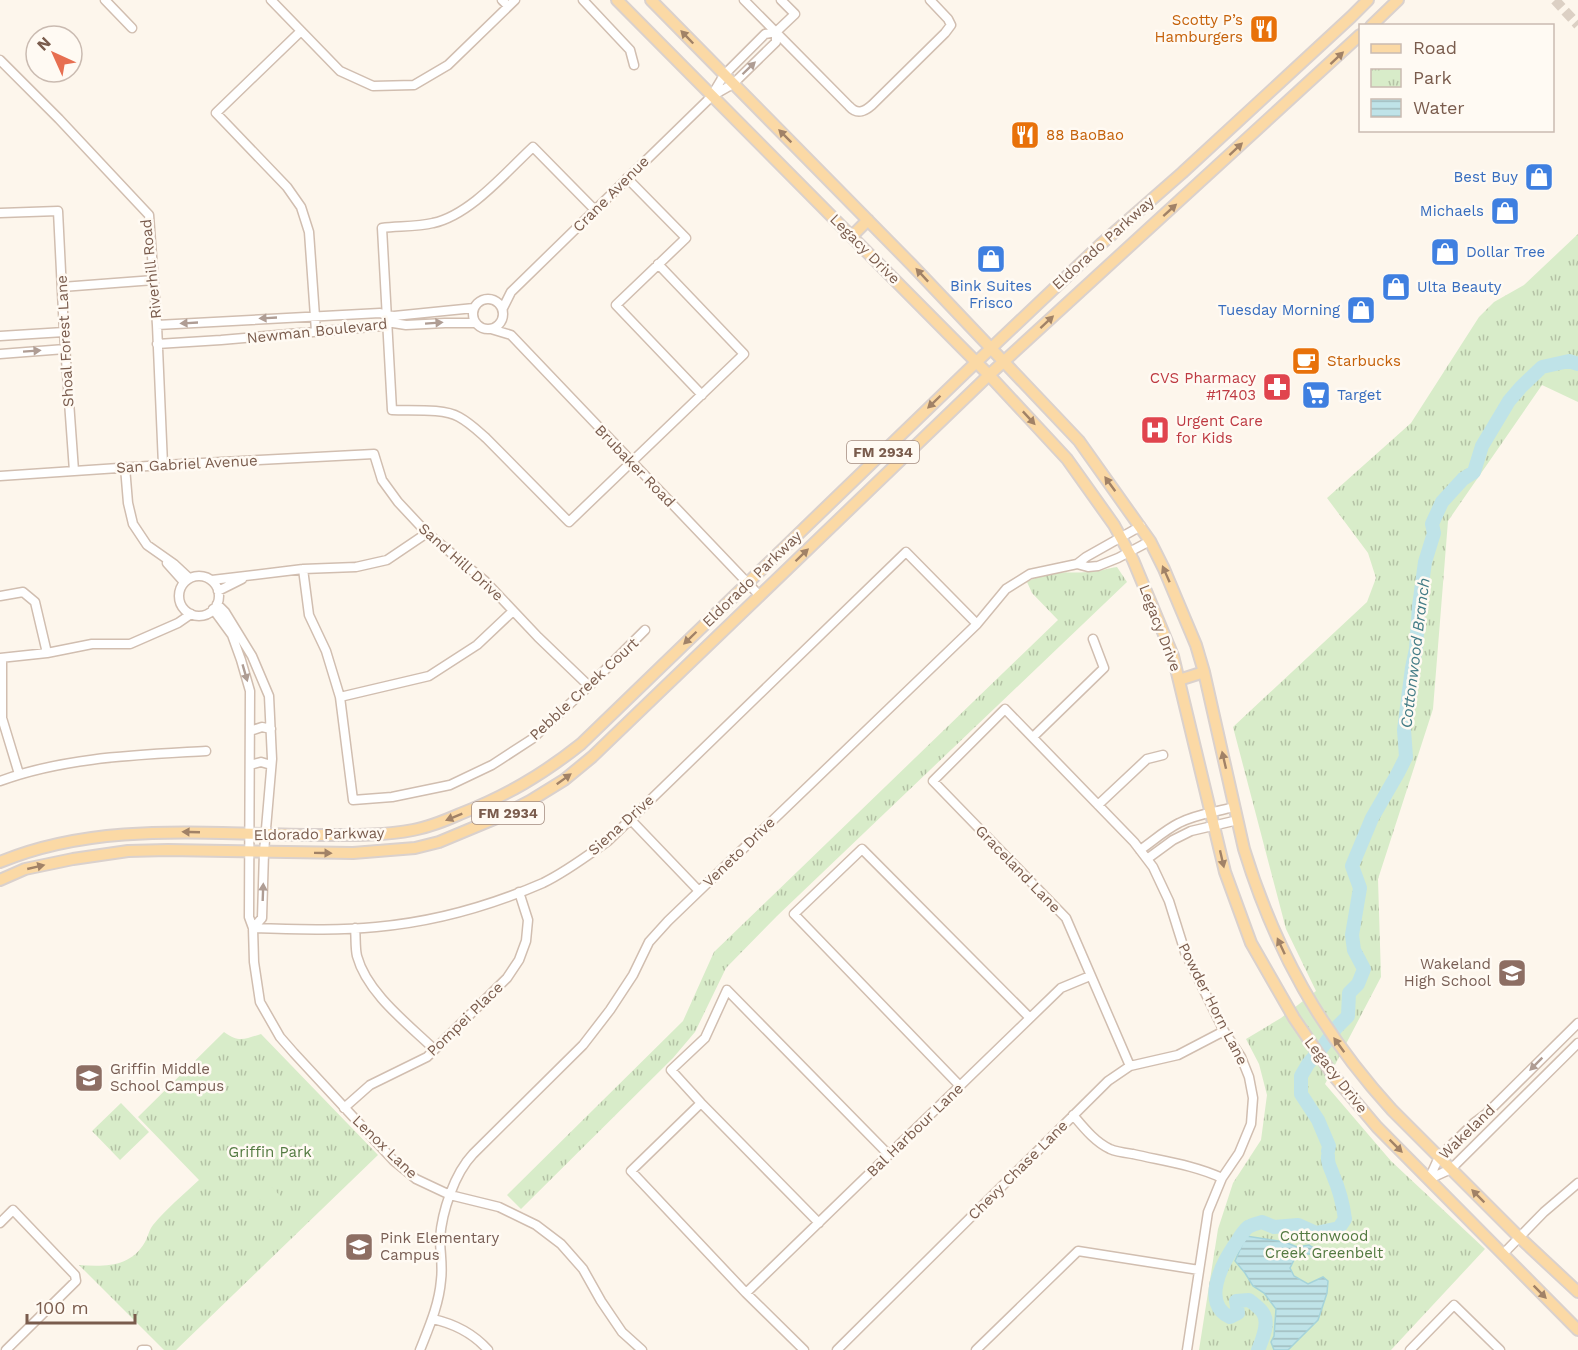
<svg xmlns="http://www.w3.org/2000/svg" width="1578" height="1350" viewBox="0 0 1578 1350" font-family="'Work Sans',sans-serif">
	<defs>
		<pattern id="park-tufts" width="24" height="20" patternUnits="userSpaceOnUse" patternTransform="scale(1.5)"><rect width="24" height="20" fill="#d8ecc9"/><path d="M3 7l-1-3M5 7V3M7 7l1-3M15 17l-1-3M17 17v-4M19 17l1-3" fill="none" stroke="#b4c2a5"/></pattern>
		<pattern id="water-rules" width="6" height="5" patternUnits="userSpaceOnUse" patternTransform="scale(1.5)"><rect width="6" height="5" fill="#bfe3e8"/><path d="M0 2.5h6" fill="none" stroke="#a0bbbe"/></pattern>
	</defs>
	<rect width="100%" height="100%" fill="#fdf6ec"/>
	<path fill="url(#park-tufts)" d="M1578 234V402L1542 385 1448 521 1433 709 1378 879 1381 977 1325 1084 1391 1161 1485 1249 1391 1350H1199L1218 1229 1233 1183 1261 1140 1267 1095 1259 1064 1246 1039 1281 1018 1316 991 1286 929 1233 727 1367 602 1376 578 1368 553 1327 498 1411 423 1479 317 1494 302 1524 285Z
		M1117 567 1127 582 777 916 726 968 695 1032 673 1058 521 1209 507 1195 683 1021 714 952 1058 620 1032 593 1027 582C1050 569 1064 574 1089 572 1098 572 1108 568 1117 567Z
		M224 1032C239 1043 245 1039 261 1034L378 1155 176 1350H164L79 1265C105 1267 131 1267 145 1242 148 1237 149 1230 153 1225 166 1209 184 1194 199 1180L138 1117Z
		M121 1103 149 1132 120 1160 92 1131Z"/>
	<path fill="#d8ecc9" d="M266 1181 285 1201 273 1213 254 1193Z"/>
	<path fill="url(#water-rules)" stroke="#a5d3da" stroke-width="1.5" d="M1246 1236 1285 1242 1297 1247 1309 1245 1317 1250 1312 1254H1303L1295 1258 1290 1268 1294 1276 1308 1284 1323 1277 1328 1281 1327 1293 1318 1320 1288 1350H1274L1271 1342 1274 1336 1276 1309 1264 1293 1253 1286 1245 1273 1235 1261Z"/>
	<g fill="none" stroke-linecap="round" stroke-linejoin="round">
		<path stroke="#bfe3e8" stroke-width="14" d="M1328 1151 1329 1146 1318 1120 1301 1094V1076L1308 1064 1324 1045 1336 1028 1348 1016 1349 993 1358 984 1364 969 1354 950 1352 935 1360 888 1352 866 1372 818 1398 773 1406 757 1404 730 1412 668 1416 649 1419 606 1425 562 1434 533 1432 524 1442 502 1463 479 1474 472 1482 446 1509 401 1521 387 1542 367 1569 361 1578 364
			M1258 1350C1262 1340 1270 1323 1263 1313 1260 1308 1254 1304 1249 1300L1236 1301 1238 1313 1230 1317C1201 1304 1222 1264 1234 1246 1238 1240 1243 1231 1248 1227 1252 1225 1258 1223 1262 1222L1274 1227 1298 1225 1316 1233 1339 1228 1345 1219C1343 1204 1339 1189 1333 1175 1331 1168 1327 1164 1328 1156"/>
		<path stroke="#dcd0c4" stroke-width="10" stroke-dasharray="10 5" stroke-linecap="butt" d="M1555 0 1578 25"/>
		<g stroke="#d1beb0" stroke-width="11">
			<path id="minor" d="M105 0 132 28
				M271 0 340 71 373 86 414 85 448 65 515 0
				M502 0 508 6
				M583 0 630 50 634 65
				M744 0 849 106C857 115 864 112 872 105L945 33 951 25 948 19 930 0
				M301 31 216 113 287 187 301 207 309 232 316 331
				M776 32 795 14 781 0
				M0 60 59 119 149 215 157 325 163 465
				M712 95 724 75 765 34 776 32
				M627 178 686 238 616 305 702 395
				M595 210 533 147C505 173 470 215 433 223 417 227 398 226 382 228L392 410C411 411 443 408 459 417 470 423 478 431 486 438L569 522 744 354 658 264
				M0 213 58 211 64 332 74 471
				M62 287 154 280
				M473 314a15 15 0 1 1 30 0a15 15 0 1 1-30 0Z
				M503 308 511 292 712 96 733 84 776 42V32
				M157 325 380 313 386 315 394 316 474 308
				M491 329 511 335 760 596
				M0 336 64 332
				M157 344 221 340 382 326 386 323H393L406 325 445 323H476
				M0 354 65 349
				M125 467 128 503 133 524 147 545 174 564 189 578
				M0 476 163 465 374 454 382 480 398 502 427 533 485 581 538 637 589 686
				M167 563 184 582
				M1077 564 1086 557 1141 526
				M303 569 309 615 326 651 340 697 353 800 392 797 450 785 492 765 532 739 589 686 645 630
				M179 596a20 20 0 1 1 40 0a20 20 0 1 1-40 0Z
				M212 580 303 569 356 567 387 560 427 533
				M218 591 242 579
				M0 596 23 592 35 602 47 653
				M217 604 225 612 252 656 269 696 272 759 264 852 262 918 253 928
				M213 609 232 635 241 660 250 691 249 917 253 928 254 962 260 1002 280 1037 294 1053 394 1161 416 1179 450 1195 499 1207 536 1225 561 1244 583 1269 601 1301 622 1332 642 1350
				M0 658 47 653 92 644H130L178 623 191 614
				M2 659V718L19 774
				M340 697 429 676 477 645 513 611
				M250 731 262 727 271 729
				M1033 737 1104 668 1093 639
				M250 765 261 762 271 765
				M0 781C65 757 138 755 206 751
				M1098 805 1147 759 1163 755
				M630 819 699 891
				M1140 850C1153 841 1165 830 1179 823 1196 814 1216 812 1234 807
				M1147 859 1173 840 1191 831 1238 820
				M253 928C294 929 335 931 376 927 433 922 490 906 543 883 566 872 587 856 608 841L906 552 977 624
				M355 928C356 937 355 948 357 956 367 993 408 1024 434 1049
				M1130 1066 1066 918 933 781 1005 709 1134 842 1153 867 1169 901 1185 952 1224 1031 1241 1057 1249 1077 1253 1098 1251 1124 1239 1153 1222 1178 1208 1212 1187 1350
				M960 1086 794 914 862 849 1030 1018
				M701 1103 631 1171 746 1293 804 1350
				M344 1108 370 1085 427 1057 507 978 519 960 526 941 528 920 519 892
				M1073 1115C1084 1128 1095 1142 1110 1149 1117 1152 1126 1153 1133 1154 1163 1161 1194 1165 1222 1178
				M1429 1179 1439 1157 1474 1123 1486 1114 1578 1023
				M1429 1179 1451 1169 1578 1043
				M0 1223 13 1210 75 1275 76 1281 6 1350
				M819 1223 701 1103 671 1070 705 1038 727 990 889 1155
				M1503 1254 1544 1212 1578 1183
				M746 1293 1061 988 1090 976
				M433 1319C455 1324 473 1333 488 1350
				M142 1350H147
				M420 1350C429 1327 439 1305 441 1280 443 1266 440 1252 440 1238 442 1212 454 1174 473 1154L583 1045 610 1010 633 975 649 942 668 921 977 624 1006 589 1030 574 1077 564 1088 567 1098 566 1118 558 1150 541
				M837 1350 1108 1081 1130 1066 1178 1055 1224 1031
				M976 1350 1078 1251 1199 1270
				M1410 1350 1454 1305 1500 1350"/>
		</g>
		<g stroke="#dad1cd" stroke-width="14">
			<path id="major" d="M617 0 989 375 1067 459 1114 525 1133 560 1173 656 1225 872 1251 943 1294 1018 1333 1075 1377 1127 1578 1330
				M651 0 912 265 1079 441 1150 541 1164 569 1196 645 1204 672 1244 849C1275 950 1321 1032 1392 1110L1519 1237 1578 1292
				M1371 26 1398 0
				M852 236 868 220
				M1179 680 1204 672
				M0 862C101 820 212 835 318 835 350 835 382 836 413 830 430 827 444 821 460 814 506 796 542 775 581 744L966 372 1101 244 1182 173 1351 17 1368 0
				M0 880 25 869 73 859 128 851 168 850 353 853 415 848 439 842 499 817 530 801 564 780 592 757 989 375 1360 35"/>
		</g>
		<use href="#minor" stroke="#fff" stroke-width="8"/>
		<use href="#major" stroke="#fbd9a5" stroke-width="10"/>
	</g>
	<defs><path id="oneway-solid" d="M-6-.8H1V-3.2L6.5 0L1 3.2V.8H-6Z" transform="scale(1.5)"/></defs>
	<g fill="#a18267">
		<use href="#oneway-solid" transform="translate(687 37) rotate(-134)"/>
		<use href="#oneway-solid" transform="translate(1337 58) rotate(-43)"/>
		<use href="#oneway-solid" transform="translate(785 136) rotate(-135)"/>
		<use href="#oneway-solid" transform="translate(1236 149) rotate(-43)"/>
		<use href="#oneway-solid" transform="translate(1170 210) rotate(-42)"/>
		<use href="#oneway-solid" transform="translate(922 275) rotate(-133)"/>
		<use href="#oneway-solid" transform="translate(1047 322) rotate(-43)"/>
		<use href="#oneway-solid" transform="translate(934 402) rotate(136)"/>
		<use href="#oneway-solid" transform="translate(1029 418) rotate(47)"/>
		<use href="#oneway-solid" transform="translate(1110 484) rotate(-126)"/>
		<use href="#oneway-solid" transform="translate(802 555) rotate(-44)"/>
		<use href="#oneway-solid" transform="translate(1166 574) rotate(-114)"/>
		<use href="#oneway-solid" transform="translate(690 638) rotate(136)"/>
		<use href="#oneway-solid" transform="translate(1224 760) rotate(-103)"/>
		<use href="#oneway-solid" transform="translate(564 779) rotate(-36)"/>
		<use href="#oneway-solid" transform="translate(454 817) rotate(158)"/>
		<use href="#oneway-solid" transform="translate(191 832) rotate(-178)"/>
		<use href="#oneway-solid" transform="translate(323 853) rotate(1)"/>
		<use href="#oneway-solid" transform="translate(1222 859) rotate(77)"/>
		<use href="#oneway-solid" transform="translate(36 867) rotate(-13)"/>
		<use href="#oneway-solid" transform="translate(1281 946) rotate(-115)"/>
		<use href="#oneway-solid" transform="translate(1339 1045) rotate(-126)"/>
		<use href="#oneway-solid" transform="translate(1396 1146) rotate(45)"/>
		<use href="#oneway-solid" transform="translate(1478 1196) rotate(-135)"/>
		<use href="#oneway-solid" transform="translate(1540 1292) rotate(45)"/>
	</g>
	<g fill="#af9d94">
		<use href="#oneway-solid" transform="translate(749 68) rotate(-44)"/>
		<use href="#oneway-solid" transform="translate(268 318) rotate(177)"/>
		<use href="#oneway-solid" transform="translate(189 323) rotate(177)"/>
		<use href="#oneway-solid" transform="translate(434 323) rotate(-4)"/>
		<use href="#oneway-solid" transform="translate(32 351) rotate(-4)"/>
		<use href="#oneway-solid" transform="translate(245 673) rotate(74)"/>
		<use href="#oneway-solid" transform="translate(263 892) rotate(-88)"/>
		<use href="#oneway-solid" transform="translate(1536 1064) rotate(135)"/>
	</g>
	<defs>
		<g id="restaurant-square" transform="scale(1.5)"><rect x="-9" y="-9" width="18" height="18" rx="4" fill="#e8710a" stroke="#fffaf3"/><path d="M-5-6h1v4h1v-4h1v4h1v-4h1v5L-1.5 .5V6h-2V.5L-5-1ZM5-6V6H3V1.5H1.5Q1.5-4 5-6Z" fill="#fff"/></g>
		<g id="shop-square" transform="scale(1.5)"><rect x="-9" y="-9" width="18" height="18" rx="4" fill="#3f7fe0" stroke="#fffaf3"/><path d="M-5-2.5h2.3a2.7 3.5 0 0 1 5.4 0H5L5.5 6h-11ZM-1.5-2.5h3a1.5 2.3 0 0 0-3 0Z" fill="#fff"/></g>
		<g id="cafe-square" transform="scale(1.5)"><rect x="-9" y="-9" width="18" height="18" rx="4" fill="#e8710a" stroke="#fffaf3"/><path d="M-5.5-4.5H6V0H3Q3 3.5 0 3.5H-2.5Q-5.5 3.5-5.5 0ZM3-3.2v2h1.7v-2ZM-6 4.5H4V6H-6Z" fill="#fff"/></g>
		<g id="pharmacy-square" transform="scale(1.5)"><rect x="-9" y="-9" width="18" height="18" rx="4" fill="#e0444e" stroke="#fffaf3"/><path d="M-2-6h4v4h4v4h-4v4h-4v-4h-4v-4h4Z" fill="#fff"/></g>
		<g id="supermarket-square" transform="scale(1.5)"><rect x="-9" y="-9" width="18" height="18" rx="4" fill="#3f7fe0" stroke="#fffaf3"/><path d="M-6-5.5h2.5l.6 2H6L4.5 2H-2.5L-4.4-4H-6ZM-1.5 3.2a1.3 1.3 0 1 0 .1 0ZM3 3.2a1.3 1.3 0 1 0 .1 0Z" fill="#fff"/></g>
		<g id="hospital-square" transform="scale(1.5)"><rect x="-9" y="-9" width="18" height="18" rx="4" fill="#e0444e" stroke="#fffaf3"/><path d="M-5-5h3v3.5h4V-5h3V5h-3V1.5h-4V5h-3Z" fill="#fff"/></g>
		<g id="school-square" transform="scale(1.5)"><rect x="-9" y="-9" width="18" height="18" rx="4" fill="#8d6e63" stroke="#fffaf3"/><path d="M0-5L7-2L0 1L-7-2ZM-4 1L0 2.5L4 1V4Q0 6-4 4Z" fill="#fff"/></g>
	</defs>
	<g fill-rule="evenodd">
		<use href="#restaurant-square" x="1264" y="29"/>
		<use href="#restaurant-square" x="1025" y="135"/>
		<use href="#shop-square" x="1539" y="177"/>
		<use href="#shop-square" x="1505" y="211"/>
		<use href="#shop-square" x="1445" y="252"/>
		<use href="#shop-square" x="991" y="259"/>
		<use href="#shop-square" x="1396" y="287"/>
		<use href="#shop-square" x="1361" y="310"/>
		<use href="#cafe-square" x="1306" y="361"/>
		<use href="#pharmacy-square" x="1277" y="387"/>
		<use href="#supermarket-square" x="1316" y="395"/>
		<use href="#hospital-square" x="1155" y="430"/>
		<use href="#school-square" x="1512" y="973"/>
		<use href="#school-square" x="89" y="1078"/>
		<use href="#school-square" x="359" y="1247"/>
	</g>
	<g text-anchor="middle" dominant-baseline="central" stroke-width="5" stroke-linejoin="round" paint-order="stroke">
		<g fill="#fffaf3" stroke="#a28b7f" stroke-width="1.5">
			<rect x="847" y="441" width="72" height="22" rx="4.5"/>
			<rect x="472" y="802" width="72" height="22" rx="4.5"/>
		</g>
		<g font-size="14" font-weight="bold" fill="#7a5c4d">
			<text x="883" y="452">FM 2934</text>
			<text x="508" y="813">FM 2934</text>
		</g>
		<g font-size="15" fill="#c56008" stroke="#fffaf3" text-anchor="start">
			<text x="1243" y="20" text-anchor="end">Scotty P’s<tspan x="1243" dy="17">Hamburgers</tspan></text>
			<text x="1046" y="135">88 BaoBao</text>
			<text x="1327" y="361">Starbucks</text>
		</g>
		<g font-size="15" fill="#366cbe" stroke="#fffaf3" text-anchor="end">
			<text x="1518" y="177">Best Buy</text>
			<text x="1484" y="211">Michaels</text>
			<text x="1466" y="252" text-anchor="start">Dollar Tree</text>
			<text x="991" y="286" text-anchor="middle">Bink Suites<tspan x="991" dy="17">Frisco</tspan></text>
			<text x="1417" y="287" text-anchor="start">Ulta Beauty</text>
			<text x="1340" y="310">Tuesday Morning</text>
			<text x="1337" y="395" text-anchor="start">Target</text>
		</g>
		<g font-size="15" fill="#7a5c4d" stroke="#fffaf3">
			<text transform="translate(611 194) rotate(-45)">Crane Avenue</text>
			<text transform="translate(1103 243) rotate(-42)">Eldorado Parkway</text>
			<text transform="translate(865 249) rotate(45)">Legacy Drive</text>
			<text transform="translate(151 269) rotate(-96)">Riverhill Road</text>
			<text transform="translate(317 331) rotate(-6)">Newman Boulevard</text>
			<text transform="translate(65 341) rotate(-93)">Shoal Forest Lane</text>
			<text transform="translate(187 464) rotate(-3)">San Gabriel Avenue</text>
			<text transform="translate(635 466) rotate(46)">Brubaker Road</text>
			<text transform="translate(461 562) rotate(42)">Sand Hill Drive</text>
			<text transform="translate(752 579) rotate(-44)">Eldorado Parkway</text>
			<text transform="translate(1160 628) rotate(69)">Legacy Drive</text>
			<text transform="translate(584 689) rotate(-43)">Pebble Creek Court</text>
			<text transform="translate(621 825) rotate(-42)">Siena Drive</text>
			<text transform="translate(319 834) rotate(-1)">Eldorado Parkway</text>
			<text transform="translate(739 852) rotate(-44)">Veneto Drive</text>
			<text transform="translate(1018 869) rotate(46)">Graceland Lane</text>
			<text transform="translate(1213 1004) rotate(63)">Powder Horn Lane</text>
			<text transform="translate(465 1019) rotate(-44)">Pompei Place</text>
			<text transform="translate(1336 1075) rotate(52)">Legacy Drive</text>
			<text transform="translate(915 1130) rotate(-44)">Bal Harbour Lane</text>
			<text transform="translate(1467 1132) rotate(-44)">Wakeland</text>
			<text transform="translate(385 1147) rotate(44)">Lenox Lane</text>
			<text transform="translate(1018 1170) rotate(-45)">Chevy Chase Lane</text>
		</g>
		<g font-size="15" fill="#be3a42" stroke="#fffaf3" text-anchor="end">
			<text x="1256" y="378">CVS Pharmacy<tspan x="1256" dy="17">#17403</tspan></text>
			<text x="1176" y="421" text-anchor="start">Urgent Care<tspan x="1176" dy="17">for Kids</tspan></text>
		</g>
		<g font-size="15" fill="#785e54" stroke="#fffaf3" text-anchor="start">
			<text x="1491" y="964" text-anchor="end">Wakeland<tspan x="1491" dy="17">High School</tspan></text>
			<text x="110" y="1069">Griffin Middle<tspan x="110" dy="17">School Campus</tspan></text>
			<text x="380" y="1238">Pink Elementary<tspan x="380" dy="17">Campus</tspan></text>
		</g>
		<g font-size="15" fill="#537a41" stroke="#fffaf3">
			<text x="270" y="1152">Griffin Park</text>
			<text x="1324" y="1236">Cottonwood<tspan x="1324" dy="17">Creek Greenbelt</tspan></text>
		</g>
		<g font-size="16" font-style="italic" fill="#437c86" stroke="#fffaf3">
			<text transform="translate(1415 653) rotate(-83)">Cottonwood Branch</text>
		</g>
	</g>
	<rect x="1359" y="24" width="195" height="108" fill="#fffaf3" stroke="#cabbb1" stroke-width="1.5"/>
	<rect x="1371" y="44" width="30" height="9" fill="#fbd9a5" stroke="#cabbb1" stroke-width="1.5"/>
	<text x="1413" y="54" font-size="18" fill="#7a5c4d">Road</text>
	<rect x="1371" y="69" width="30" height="18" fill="url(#park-tufts)" stroke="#cabbb1" stroke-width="1.5"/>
	<text x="1413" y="84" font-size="18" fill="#7a5c4d">Park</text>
	<rect x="1371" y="99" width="30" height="18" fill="url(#water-rules)" stroke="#cabbb1" stroke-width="1.5"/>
	<text x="1413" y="114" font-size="18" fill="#7a5c4d">Water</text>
	<g transform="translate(54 54) rotate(315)"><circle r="28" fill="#fffaf3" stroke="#cabbb1" stroke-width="1.5"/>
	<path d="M0-4.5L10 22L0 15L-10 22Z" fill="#e76f51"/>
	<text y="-9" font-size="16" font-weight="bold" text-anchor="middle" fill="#7a5c4d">N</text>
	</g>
	<path d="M27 1314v9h108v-9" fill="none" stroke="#7a5c4d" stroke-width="3"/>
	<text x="36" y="1314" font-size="18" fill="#7a5c4d" stroke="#fffaf3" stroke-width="4.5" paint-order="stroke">100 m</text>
</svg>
